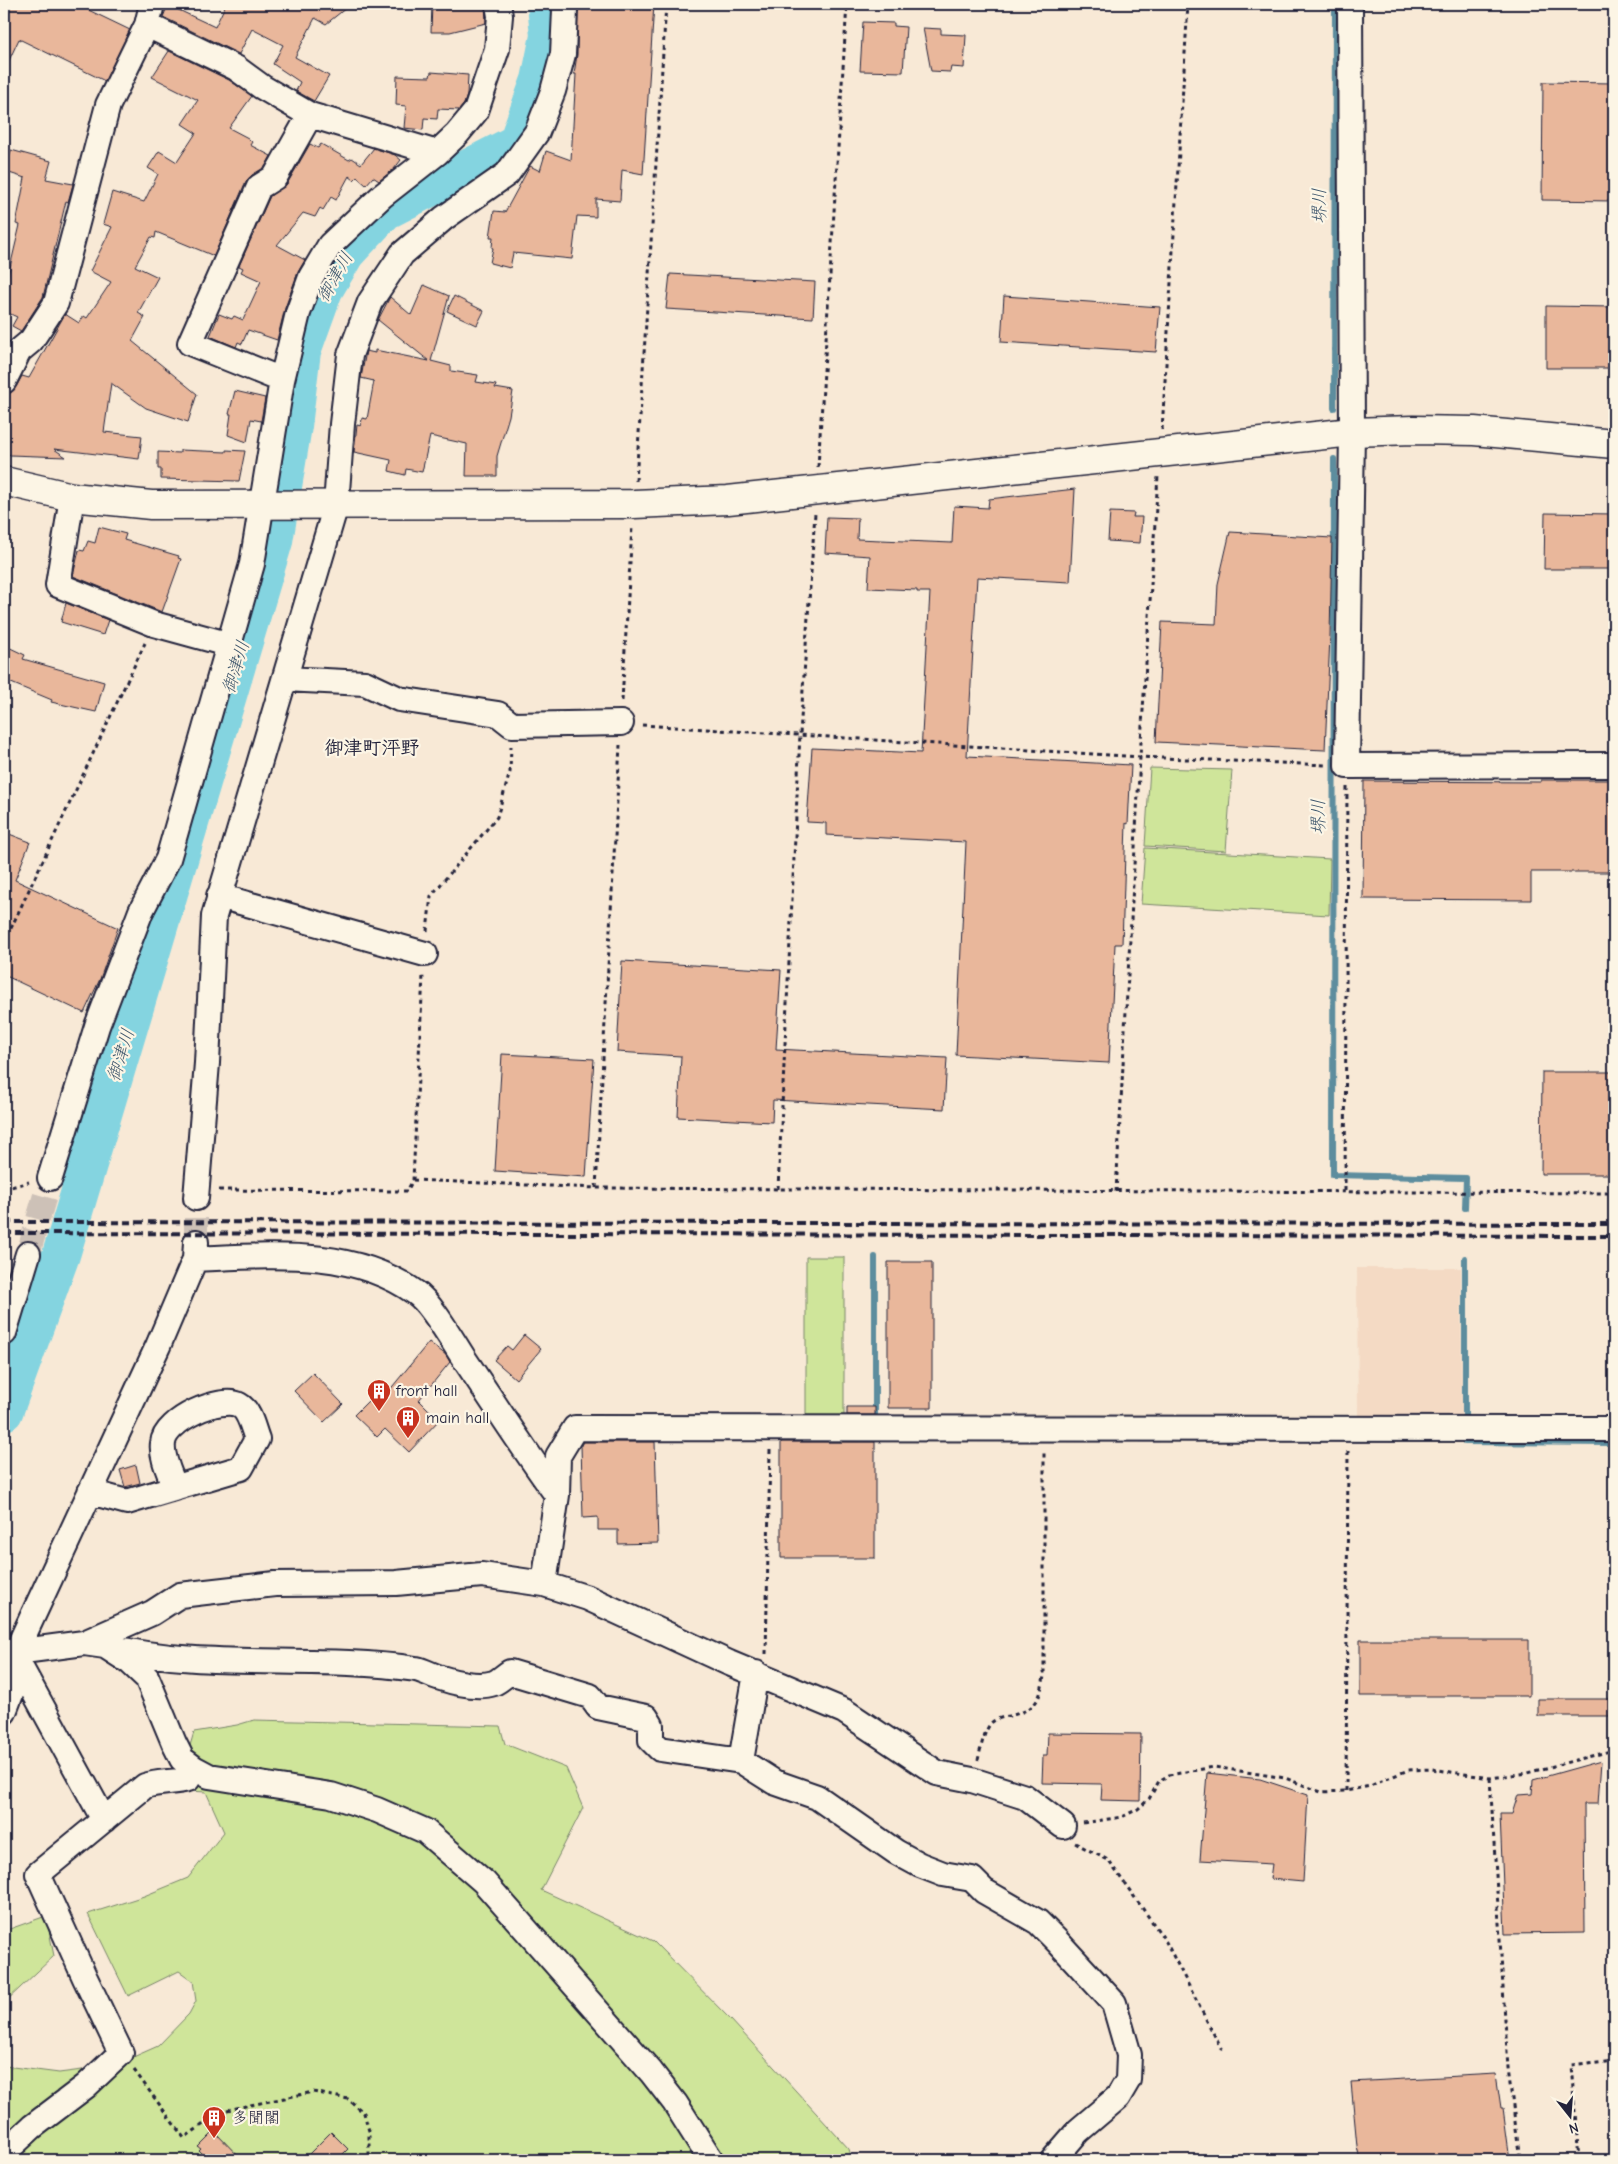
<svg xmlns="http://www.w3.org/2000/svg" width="1618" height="2164" viewBox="0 0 1618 2164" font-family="'Comic Neue','Klee One',sans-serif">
	<rect width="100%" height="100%" fill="#f8e9d6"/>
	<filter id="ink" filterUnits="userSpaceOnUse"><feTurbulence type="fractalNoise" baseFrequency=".02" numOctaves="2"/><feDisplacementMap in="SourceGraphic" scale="10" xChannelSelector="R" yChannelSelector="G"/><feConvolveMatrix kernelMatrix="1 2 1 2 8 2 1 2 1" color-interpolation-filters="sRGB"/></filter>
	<g filter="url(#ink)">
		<path fill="#f4dac4" d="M1357 1268H1461L1462 1420H1358Z"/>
		<path fill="#cfe59a" stroke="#78846a" d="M1150 768 1232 770 1226 851 1145 846Z
			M1145 848 1330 859 1329 915 1141 904Z
			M806 1257H844V1422H806Z
			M254 1720 500 1726 505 1744 566 1768 583 1808 541 1890 653 1941 731 2020 849 2149 852 2160H4V2063L5 2066 59 2073 113 2066 158 2046 189 2014 196 2001 193 1981 179 1971 128 1996 88 1914 144 1896 188 1878 224 1832 206 1792 190 1791 182 1773 194 1732 237 1725Z
			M46 1916 54 1956 4 2003V1931Z"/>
		<path fill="#84d4e0" stroke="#5d8d9e" d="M543 4H551C564 46 538 102 520 140L542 45V37L546 32Z"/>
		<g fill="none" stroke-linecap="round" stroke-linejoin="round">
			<path stroke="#5d8d9e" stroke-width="6" d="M1334 408 1335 4
				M1334 459 1333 1175 1466 1178 1465 1208
				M875 1257V1422
				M1465 1419V1258
				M1465 1435V1442L1614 1443"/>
			<path stroke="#84d4e0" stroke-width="38" d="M4 1412 61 1255 274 541 293 426 302 351 324 290 346 253 385 211 517 143 540 80 549 36 546 4"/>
		</g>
		<path fill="#e9b79b" stroke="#22223b" d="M4 4H76L130 30 105 81 19 39 4 71Z
			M226 4H351L326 24 315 18 295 57 329 76 314 101 296 91 300 82 273 64 283 45 252 29 239 54 163 17 168 5 215 27Z
			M432 4H485L486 23 450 32H431Z
			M578 4H654L643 174 622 170 620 201 596 199V217L577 216 572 259 513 253 510 268 490 263 493 248H492L493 237H490L494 211 505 212 530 166 540 171 546 151 571 160 576 74H574L577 55Z
			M863 22 894 23V26L906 27 903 72 860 71Z
			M923 28 941 29V34L966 35 964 68 951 67 950 72 931 71Z
			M169 51 229 80 252 96 229 128 248 138 252 142 250 145 271 156 265 167 252 175 246 181 214 256 156 232 155 238 151 237 135 266 158 277 138 313 145 317 132 341 197 394 188 422 146 408 111 383 104 432 142 436 139 459 54 449 66 457 10 455 4 452V403L9 393 16 387 22 376 29 378 65 314 79 323 84 316 87 318 111 282 90 271 112 227 103 224 112 192 144 202 158 174 148 168 159 151 177 162 196 133 182 124 198 100 152 77Z
			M431 72 468 75 467 95 464 104 459 110 438 109 437 119 424 118 423 130 404 128 406 106 396 105 397 76 430 77Z
			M1543 82 1614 83V201L1542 200Z
			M310 144 318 148 321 144 349 160 352 158 361 164 374 148 395 155 401 160 394 169 379 181 373 177 366 185 357 177 354 180 349 176 336 200 331 197 323 210 320 208 315 217 303 213 277 245 305 260 298 272 285 308 277 340 248 330 242 344 238 342 236 347 210 336 219 314 232 319 234 316 243 320 261 281 241 272 243 268 239 266 270 196 287 184Z
			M11 150 51 161 46 179 73 184 68 202 66 201 43 297 21 331 12 326 17 317 4 311V279L7 280 20 225 16 224 25 178 6 172Z
			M670 274 815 282 813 318 666 309Z
			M424 285 449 296 431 361 451 366V371L478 375 476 382 496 385 495 388 513 391 509 416 497 456V476H466L467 444 430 436 422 472 406 469 405 475 389 471 391 460 354 452 357 425 361 426 362 418 367 419 374 381 361 378 366 351 375 353V350L429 361 378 320 390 297 411 315Z
			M454 296 484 311 477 325 447 311Z
			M1004 296 1160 307 1156 352 1001 342Z
			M1546 306 1614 307V368H1546Z
			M235 391 265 398 261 421 251 419 247 442 228 435 231 414H229Z
			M180 450 226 452V450L245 451 239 481 161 479V469H158V452L180 453Z
			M1075 489 1070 582 977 577 967 756 1131 765 1128 824 1126 823 1122 944H1115L1109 1063 956 1055 966 842 826 835V823L807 822 812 748 921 753 930 592H917V590L868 588 870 556 825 553 827 517 858 518 857 539 952 543 954 506 988 508 989 499Z
			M1110 512 1134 513 1133 517H1142L1140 543 1108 541Z
			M1545 513 1614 514V569H1544Z
			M99 527 126 534 124 540 179 556 178 558 181 559 162 612 73 576 79 550 84 551 88 541 95 543Z
			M1230 532 1332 538 1330 636 1325 750 1156 742 1162 622 1216 624 1218 584Z
			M66 603 108 620 103 635 61 622Z
			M4 645 25 655 23 659 104 682 96 712 51 702 52 700 4 680Z
			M1541 780H1614V872H1531V900L1363 899 1364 781 1541 782Z
			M4 832 30 842 15 880 118 928 100 979 84 1013 4 975Z
			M622 961 781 970 776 1049 947 1058 944 1109 773 1100 772 1122 678 1117 681 1056 617 1052Z
			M502 1054 594 1059 586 1177 495 1171Z
			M1542 1072H1614V1174H1541Z
			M888 1262H932V1408H888Z
			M524 1335 541 1349 516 1379 494 1360 507 1346 512 1350Z
			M429 1342 446 1355 450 1362 419 1400 439 1420 409 1452 385 1429 377 1437 354 1415 382 1387 388 1392Z
			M313 1373 343 1404 324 1422 294 1391Z
			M847 1407H875V1415H847Z
			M583 1442H655L658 1543 618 1544V1530H598V1517L583 1518 581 1445Z
			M781 1442H875V1558H781Z
			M136 1465 140 1483 125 1487 120 1470Z
			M1360 1640H1529V1696H1360Z
			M1538 1699H1614V1716H1538Z
			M1048 1733 1141 1734 1140 1801 1101 1800 1102 1784 1042 1783 1043 1756H1047Z
			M1601 1761 1598 1804H1584L1585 1933 1505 1934 1500 1814H1512L1518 1795 1532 1794 1533 1780Z
			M1207 1773 1260 1779 1308 1795 1303 1882 1270 1879 1272 1864 1200 1860Z
			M1496 2074 1501 2108H1503L1510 2160H1360L1357 2146 1351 2082Z
			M214 2131 242 2160H208L199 2151 201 2149 198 2147Z
			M331 2132 348 2149 337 2160H303Z"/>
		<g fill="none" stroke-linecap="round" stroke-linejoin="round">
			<path stroke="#cdc1b7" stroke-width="24" stroke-dasharray="24 12" stroke-linecap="butt" d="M196 1242V1198
				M28 1254 50 1178"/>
			<g stroke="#22223b" stroke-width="28">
				<path id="minor" d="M1350 4 1352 432 1347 766 1614 765
					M147 25 236 68 262 87 310 115 437 153
					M282 380 190 343 259 187 275 177 310 115
					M4 381 19 351 31 341 56 303 108 105 147 25 152 4
					M72 497 58 585 154 624 227 644
					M285 679 365 683 399 699 498 714 512 725 621 723
					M219 896 425 954
					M50 1178 97 1026 141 911 168 859 252 564 282 380 298 313 311 277 330 245 382 196 437 153 457 134 476 111 497 49 500 16 498 4
					M196 1198 207 1063 214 916 336 505 342 424 350 355 370 302 402 254 444 218 507 174 537 132 553 91 563 54 565 10 564 4
					M195 1259C269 1256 352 1247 416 1293 431 1303 452 1340 463 1357 494 1403 524 1450 557 1495
					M4 1333 28 1254
					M90 1492 127 1502 241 1468 257 1439C253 1429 250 1411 239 1405 221 1395 165 1420 163 1443 161 1457 170 1474 175 1488
					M544 1584 588 1598 729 1663 844 1711 937 1773 972 1780 1025 1797 1063 1826
					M84 1643 152 1613 180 1595 275 1584 396 1583 482 1575 544 1584 557 1495 558 1456 575 1428 1614 1429
					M105 1646C206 1671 313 1654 416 1669 425 1671 433 1676 441 1678 456 1683 479 1688 494 1683 499 1681 505 1675 510 1672L590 1696 598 1707 646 1717 651 1725V1740L660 1749 741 1761 774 1782 817 1797 896 1852 920 1865 943 1874 972 1879 984 1891 1038 1922 1057 1941 1114 2003 1129 2055 1128 2080 1118 2097 1078 2131 1053 2160
					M4 1649 16 1652 84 1643 105 1646 130 1662 147 1678 174 1743 182 1759 194 1768 209 1776 331 1795 377 1810 425 1831 484 1882 651 2072 675 2103 711 2160
					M21 1668 104 1820
					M4 1712 21 1668 16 1652 158 1346 195 1259 196 1242
					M741 1761 756 1673
					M4 2153 32 2127 86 2086 121 2053 85 1978 38 1874 145 1786C160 1781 174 1783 188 1779L194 1768"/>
			</g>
			<g stroke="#22223b" stroke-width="31">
				<path id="tertiary" d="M4 481 72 497 151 505 634 504 728 500 1352 432 1413 430 1474 431 1614 444"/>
			</g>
			<path stroke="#22223b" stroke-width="3" stroke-dasharray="4 4" stroke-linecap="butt" d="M1162 430 1188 4
				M818 467 847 4
				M636 481 666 4
				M622 701 632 527
				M642 725 1140 757 1327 765
				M427 931 431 896 497 817 510 772 511 746
				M4 943 145 643
				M413 1180 596 1188 1614 1193
				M596 1188 620 745
				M4 1189 29 1182
				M778 1189 800 734 815 513
				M219 1190 407 1191 413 1180 423 975
				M1345 1191 1347 787
				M1116 1192 1140 757 1158 476
				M766 1654 770 1450
				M978 1760C981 1748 983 1733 991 1723 995 1719 1003 1717 1009 1716 1035 1710 1040 1702 1044 1676V1451
				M1490 1778 1508 2068 1520 2160
				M1346 1791 1348 1451
				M1083 1823 1122 1817 1138 1809 1149 1799 1159 1781 1169 1775 1214 1767 1285 1778 1321 1792 1346 1791 1370 1786 1408 1770 1432 1769 1490 1778 1527 1773 1614 1750
				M1075 1843 1108 1860 1165 1940 1222 2050
				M134 2070 184 2138 222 2111 313 2092 348 2099 364 2113 369 2131V2154L366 2160
				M1579 2160 1571 2065 1614 2060"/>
			<use href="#minor" stroke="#fcf5e5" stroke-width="24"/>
			<use href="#tertiary" stroke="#fcf5e5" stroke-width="28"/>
			<path stroke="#22223b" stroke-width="4" stroke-dasharray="8 4" stroke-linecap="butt" d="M4 1222 1614 1224
				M4 1233 1614 1236"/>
		</g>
	</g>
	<defs>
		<g id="building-pin" transform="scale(1.25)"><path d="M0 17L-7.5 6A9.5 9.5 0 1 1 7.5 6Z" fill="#c8321e" stroke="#fcf5e5"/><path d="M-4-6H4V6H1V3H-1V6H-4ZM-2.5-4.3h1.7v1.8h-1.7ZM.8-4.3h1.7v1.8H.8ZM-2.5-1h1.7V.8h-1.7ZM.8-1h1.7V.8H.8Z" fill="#fff"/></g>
	</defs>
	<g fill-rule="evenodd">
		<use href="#building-pin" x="379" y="1391"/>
		<use href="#building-pin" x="408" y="1418"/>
		<use href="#building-pin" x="214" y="2118"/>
	</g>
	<g text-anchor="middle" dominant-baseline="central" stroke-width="4.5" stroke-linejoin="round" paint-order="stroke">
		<g font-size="16" fill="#22223b" stroke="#fcf5e5" text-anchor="start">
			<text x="396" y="1391">front hall</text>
			<text x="426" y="1418">main hall</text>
			<text x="232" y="2118">多聞閣</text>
		</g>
		<g font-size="18" font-style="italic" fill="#3f576d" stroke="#fcf5e5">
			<text transform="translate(1319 206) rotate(-90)">堺川</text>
			<text transform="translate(335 277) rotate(-60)">御津川</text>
			<text transform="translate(236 667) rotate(-73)">御津川</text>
			<text transform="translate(1318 817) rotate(-90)">堺川</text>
			<text transform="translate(121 1055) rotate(-73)">御津川</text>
		</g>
		<g font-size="19" font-weight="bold" fill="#22223b" stroke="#fcf5e5">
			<text x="372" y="748">御津町泙野</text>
		</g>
	</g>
	<rect width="1618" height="2164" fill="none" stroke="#fcf5e5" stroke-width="20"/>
	<rect x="10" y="10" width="1598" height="2144" fill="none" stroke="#22223b" stroke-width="2" filter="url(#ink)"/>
	<g transform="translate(1570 2116) rotate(163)" stroke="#fcf5e5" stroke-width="4" paint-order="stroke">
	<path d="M0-4L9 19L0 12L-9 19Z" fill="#22223b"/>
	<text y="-8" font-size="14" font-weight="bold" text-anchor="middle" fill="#22223b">N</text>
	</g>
</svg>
